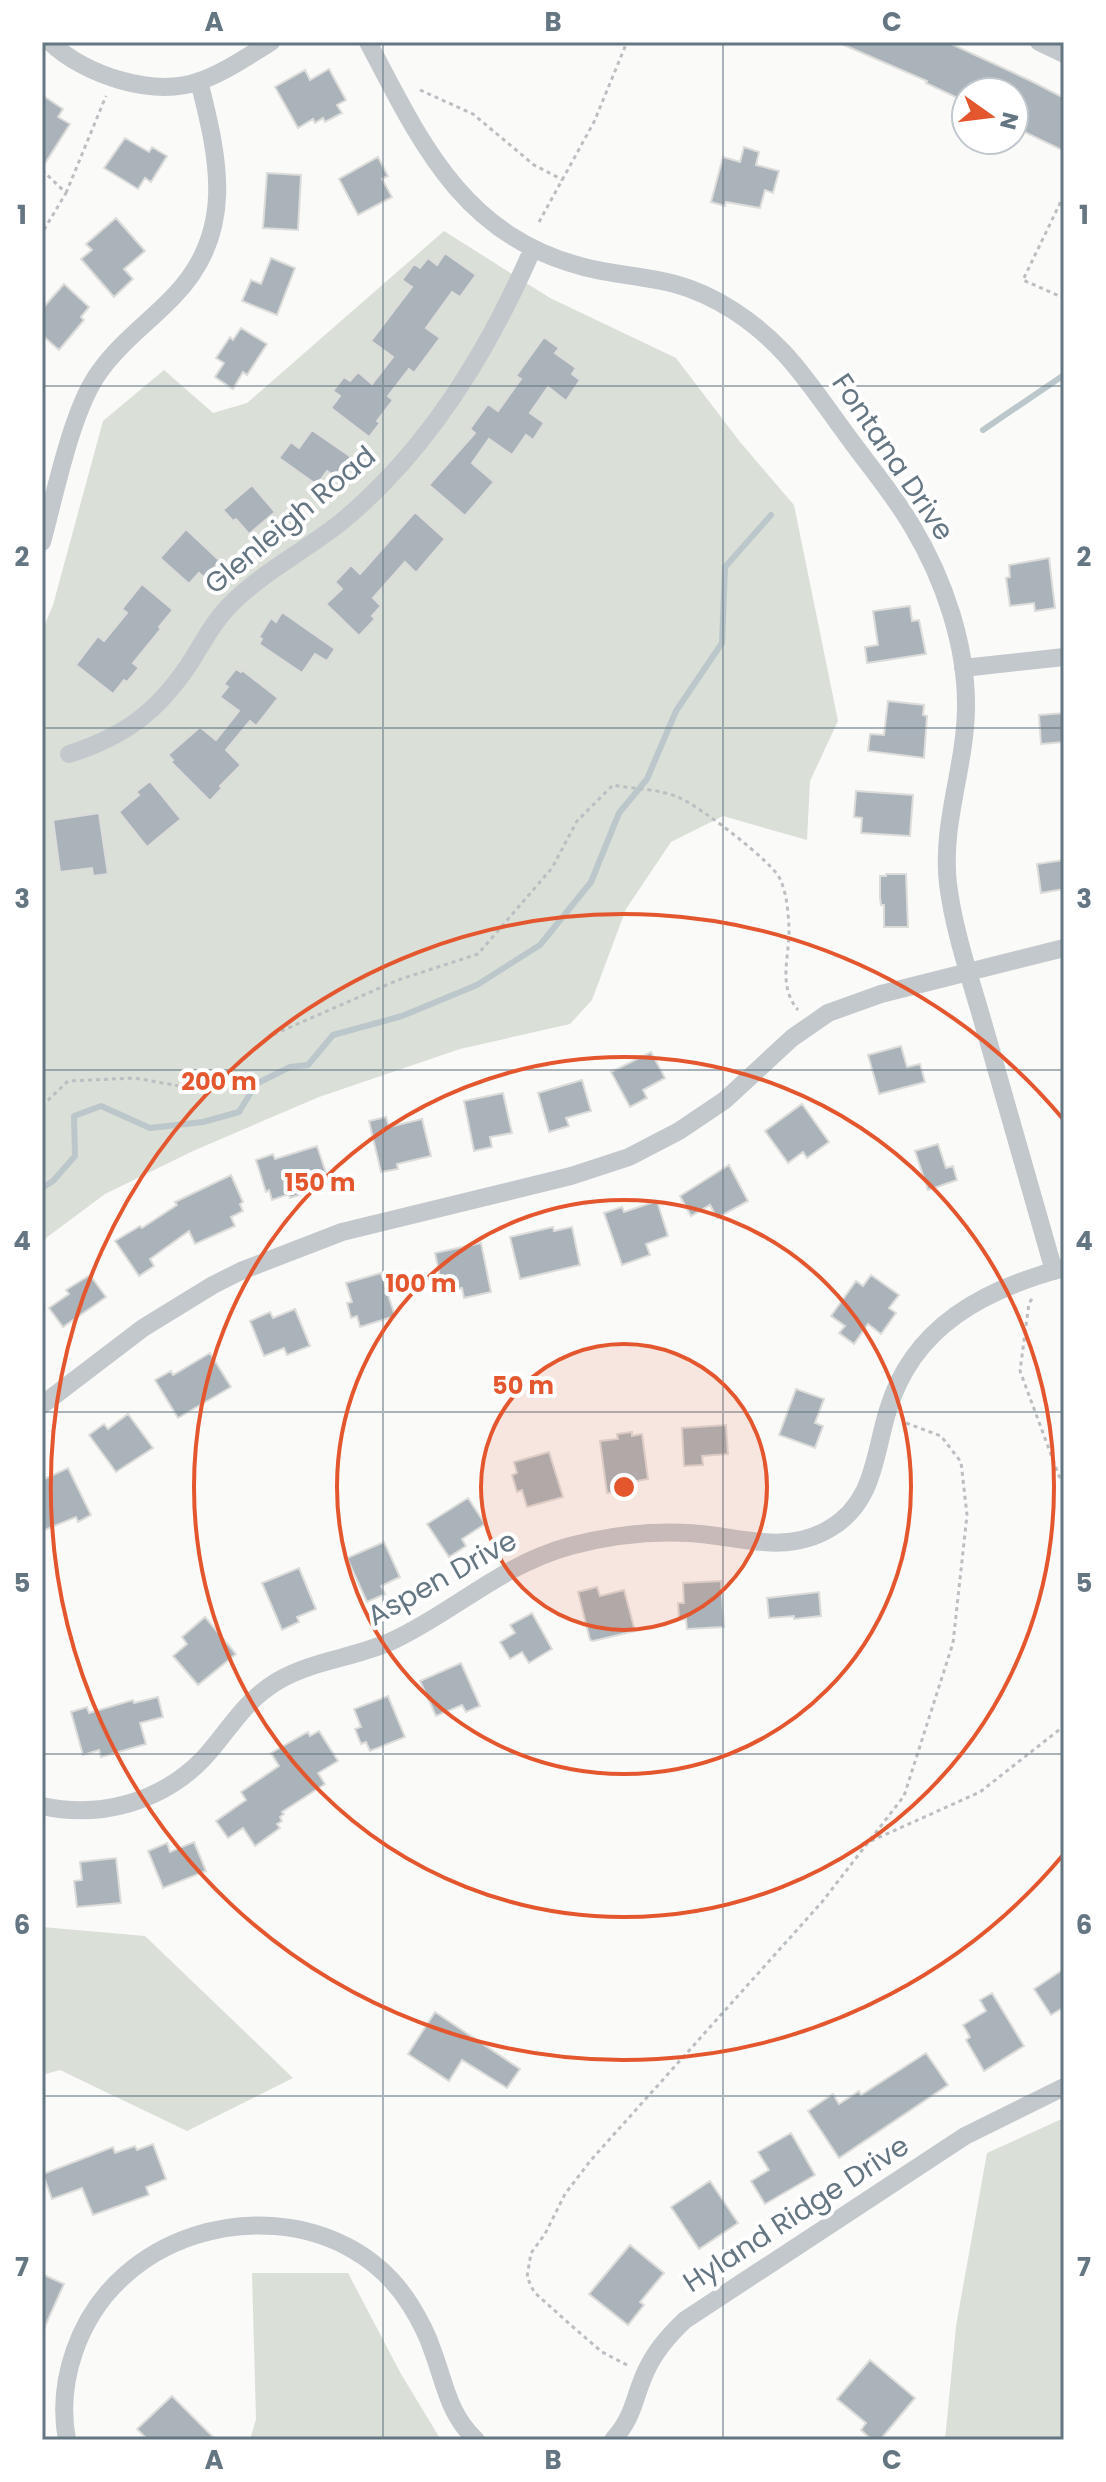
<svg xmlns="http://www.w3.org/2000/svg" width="1106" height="2482" viewBox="0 0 1106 2482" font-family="Poppins,sans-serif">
	<rect width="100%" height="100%" fill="#fafaf8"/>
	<path fill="#dadfd7" d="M444 231 550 298 676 358 740 442 794 505 838 721 810 781 807 840 723 816 671 842 626 909 592 1000 570 1024 460 1049 319 1097 193 1151 105 1194 42 1241V631L53 605 103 421 164 370 213 413 247 403Z
		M42 1927 145 1936 293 2078 187 2131 60 2070 42 2075Z
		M1064 2118V2440H945L956 2326 987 2153Z
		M252 2273H348L401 2374 441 2440H250L256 2419Z"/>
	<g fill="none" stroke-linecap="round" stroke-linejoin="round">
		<path stroke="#bbc7cb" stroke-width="6" d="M983 430 1064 375
			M42 1188 53 1181 75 1156 74 1116 101 1106 150 1128 203 1122 239 1112 256 1084 290 1067 308 1065 333 1035 402 1016 477 985 540 945 591 882 619 813 647 779 676 711 722 643 725 567 771 515"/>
	</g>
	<path fill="#aab3b9" stroke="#dcdcda" stroke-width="2" d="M837 42H947L1031 81 1064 98V151L1014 127V92H966V102L926 83 927 81Z
		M329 69 346 100 337 105 342 113 325 122 323 118 315 123 313 119 298 128 275 87 305 70 310 80Z
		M42 95 63 109 58 117 70 124 42 168Z
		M125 138 149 152 152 147 167 156 151 182 145 178 138 189 104 168Z
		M744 147 759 152 756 165 779 171 773 193 765 190 760 208 726 202 725 206 711 202 723 157 740 162Z
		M378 157 388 176 382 179 392 197 358 215 339 179Z
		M267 173 301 175 298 230 263 228Z
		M116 218 145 251 124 269 133 279 114 297 81 259 92 250 86 244Z
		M445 253 476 275 460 297 452 292 426 328 440 338 414 373 409 369 388 396 393 400 377 421 380 423 369 437 331 408 340 396 333 391 344 377 350 381 358 372 372 384 393 357 371 341 412 287 402 280 414 264 420 268 428 258 437 265Z
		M271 258 295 268 277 315 242 301 251 280 261 284Z
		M64 284 89 307 81 317 84 320 59 350 42 335V309Z
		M241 328 267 344 247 375 243 372 233 389 215 377 224 363 216 358 230 337 233 340Z
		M544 337 559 348 555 353 576 368 572 374 580 380 566 401 548 387 530 413 544 423 533 440 526 435 512 455 489 439 472 463 494 482 465 516 429 485 475 433 470 429 488 404 498 411 521 379 516 376Z
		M312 430 351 457 336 478 327 471 317 485 279 458 291 442 299 448Z
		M252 485 275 512 249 534 236 519 233 521 223 510Z
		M415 512 445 539 416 573 405 562 373 598 381 606 372 616 375 619 359 636 326 604 342 589 335 582 351 565 360 574Z
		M186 529 220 561 205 578 199 573 189 584 160 558Z
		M1049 558 1055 608 1035 611 1034 603 1010 606 1006 578 1010 577 1009 565Z
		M142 584 173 610 159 627 161 629 133 663 139 668 127 682 124 680 113 694 76 665 98 636 104 641 127 613 122 609Z
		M910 606 912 621 919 620 926 654 867 663 865 647 878 645 873 611Z
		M282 612 335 649 327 661 315 654 302 673 259 644 262 639 259 637 271 618 276 622Z
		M236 669 241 672 242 670 278 698 256 726 250 721 226 750 241 765 220 786 222 788 210 801 171 762 173 760 168 755 200 727 216 740 239 711 220 697 228 687 224 684Z
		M888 701 924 705 923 715 927 716 924 758 868 751 870 734 884 735Z
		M1064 713V742L1041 744 1039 715Z
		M150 781 181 819 147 847 119 812 139 795 136 792Z
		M856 791 913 795 910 836 861 833 862 818 854 817Z
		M99 813 108 874 93 876 92 868 60 872 53 820Z
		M1064 860V889L1041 893 1037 864Z
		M886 874H906L908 927H884V905H881L880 898V876H886Z
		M901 1046 907 1067 920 1064 925 1082 879 1094 868 1055Z
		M651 1052 665 1078 643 1090 647 1098 630 1107 611 1072Z
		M582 1080 591 1111 566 1118 569 1126 549 1132 538 1093Z
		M503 1093 512 1133 490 1137 492 1147 474 1151 464 1101Z
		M802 1104 829 1142 807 1158 803 1152 788 1163 765 1131Z
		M386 1117 389 1127 422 1119 431 1156 397 1164 398 1169 381 1172 369 1121Z
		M938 1144 946 1168 953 1166 957 1180 928 1190 915 1151Z
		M317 1146 330 1185 290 1198 289 1194 272 1200 269 1190 266 1192 256 1160 273 1154 275 1159Z
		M729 1165 748 1201 717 1218 710 1205 691 1216 680 1196Z
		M231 1175 243 1202 240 1204 243 1211 231 1217 235 1226 195 1244 189 1231 150 1259 154 1266 139 1276 115 1241 140 1226 142 1228 177 1205 175 1202Z
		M657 1201 668 1236 646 1244 650 1255 622 1265 604 1213 622 1207 624 1212Z
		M553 1227 554 1231 572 1227 580 1265 520 1279 510 1237Z
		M481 1243 491 1292 464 1298 462 1288 443 1292 435 1253Z
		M381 1273 395 1316 360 1327 357 1316 351 1318 347 1303 352 1302 346 1283Z
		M90 1275 106 1297 63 1327 49 1308 69 1294 66 1290Z
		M871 1275 899 1295 889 1308 896 1313 881 1334 868 1324 854 1344 839 1333 845 1326 831 1316 856 1281 863 1286Z
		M295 1309 310 1346 287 1355 284 1348 264 1356 250 1321 270 1312 273 1318Z
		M210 1353 231 1387 178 1418 155 1380 171 1371 173 1375Z
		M796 1389 824 1399 815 1423 823 1426 815 1448 779 1435Z
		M128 1414 153 1448 116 1472 89 1435 104 1424 108 1429Z
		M726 1425 728 1454 702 1456 703 1465 684 1466 682 1428Z
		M632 1432V1436L642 1434 648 1479 626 1483 627 1490 607 1493 600 1441 618 1439 617 1434Z
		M549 1452 563 1497 527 1507 522 1490 517 1492 512 1475 517 1473 514 1462Z
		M68 1468 91 1515 78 1522 76 1517 42 1531V1480Z
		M468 1498 485 1524 462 1539 466 1546 449 1557 427 1524Z
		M384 1542 400 1577 381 1586 385 1594 367 1602 347 1558Z
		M299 1568 316 1609 297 1617 299 1622 282 1630 262 1583Z
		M721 1581 724 1627 687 1629 686 1619 679 1620 678 1603H684L683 1583Z
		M597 1587 600 1596 624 1590 635 1631 593 1641 590 1640 578 1592Z
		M819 1592 821 1616 794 1619V1616L769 1618 767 1598Z
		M532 1613 552 1649 529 1663 522 1652 510 1659 500 1642 515 1633 510 1625Z
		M205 1617 236 1654 198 1685 173 1656 187 1644 182 1637Z
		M461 1663 480 1706 466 1712 462 1705 436 1716 420 1681Z
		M388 1696 405 1737 370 1751 366 1742 361 1744 355 1729 361 1727 354 1709Z
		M158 1697 163 1717 140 1723 146 1744 101 1757 99 1750 83 1755 71 1712 87 1707 89 1713 133 1700 134 1703Z
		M319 1731 338 1761 318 1773 325 1784 282 1812 284 1814 280 1817 282 1821 277 1824 280 1828 255 1846 243 1828 228 1838 216 1821 246 1800 241 1792 279 1766 271 1753 308 1732 310 1736Z
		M194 1842 206 1871 163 1888 148 1851 167 1843 170 1852Z
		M116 1858 121 1903 77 1907 74 1881 82 1880 80 1862Z
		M1064 1969V2007L1051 2015 1034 1989Z
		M992 1993 1024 2046 984 2071 966 2040 970 2037 963 2025 986 2011 980 2000Z
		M435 2012 520 2069 507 2088 462 2060 449 2081 408 2054Z
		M926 2053 948 2085 839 2158 808 2111 833 2094 839 2104 859 2091 861 2095Z
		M791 2133 815 2175 765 2204 751 2181 769 2170 758 2152Z
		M153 2144 166 2179 146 2187 149 2195 93 2215 82 2188 52 2199 43 2174 113 2147 115 2153 135 2146 137 2150Z
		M710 2181 738 2223 699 2249 671 2207Z
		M630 2245 664 2273 640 2302 644 2305 628 2325 589 2294Z
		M42 2274 64 2284 42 2333Z
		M870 2360 915 2398 880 2440H872L861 2430 866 2423 837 2399Z
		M172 2396 216 2440H148L137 2429Z"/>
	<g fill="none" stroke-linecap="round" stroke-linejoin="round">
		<path stroke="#bbbfc2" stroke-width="3" stroke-dasharray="4 4" stroke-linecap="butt" d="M420 90 473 114 534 165 563 180
			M42 170 66 193 42 233
			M66 193 106 96
			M1064 195 1023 280 1064 298
			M539 222 594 122 627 42
			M42 1106 68 1081 135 1078 207 1091 270 1036 398 980 478 954 552 868 577 821 613 785C634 789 661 789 680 798 699 806 773 862 780 879 787 894 788 911 789 927 790 957 777 985 798 1010
			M1032 1299 1029 1303 1020 1371 1059 1476 1064 1482
			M871 1841 980 1792 1064 1726
			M627 2365 602 2352 573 2327 534 2292 527 2277 531 2253 545 2234 565 2194 591 2160 822 1902 904 1796 953 1643 967 1515 961 1462 941 1436 906 1423"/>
		<path stroke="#c3c8cc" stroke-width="18" d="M50 42C84 75 154 98 200 81 225 72 248 56 271 42
			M368 42C421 143 463 236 584 267 614 275 645 276 675 284 716 295 755 322 784 353 808 379 828 410 849 438 870 467 894 495 912 526 944 579 967 646 966 709 965 769 941 824 948 884 954 932 971 980 984 1026 1007 1108 1031 1189 1054 1271
			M1039 42 1064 54
			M42 542C55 495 72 408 100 371 120 343 149 322 173 297 236 233 219 160 199 81
			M963 668 1064 657
			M69 754C123 737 156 713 188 666 202 645 210 626 228 607 261 573 303 552 340 523 427 452 489 350 533 248
			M42 1405 143 1328 213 1285 241 1271 342 1232 571 1176 629 1157 679 1131 725 1100 792 1038 828 1013 881 994 1064 948
			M42 1806C100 1819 161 1802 203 1759 229 1731 242 1703 276 1682 312 1660 356 1658 394 1640 457 1610 499 1566 570 1546 608 1536 649 1531 688 1533 737 1535 783 1556 829 1529 875 1503 874 1454 888 1410 913 1326 985 1289 1064 1268
			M67 2440C56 2381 79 2316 124 2276 206 2202 350 2207 411 2306 419 2319 427 2334 432 2349 445 2383 448 2414 476 2440
			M613 2440C635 2415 633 2399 646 2371 655 2351 669 2335 685 2320L965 2136 1064 2087"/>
	</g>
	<path fill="none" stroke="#657683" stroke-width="2" stroke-opacity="0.55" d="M383 42V2440M723 42V2440M42 386H1064M42 728H1064M42 1070H1064M42 1412H1064M42 1754H1064M42 2096H1064"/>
	<circle cx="624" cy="1487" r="143" fill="#e4572e" fill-opacity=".12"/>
	<g fill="none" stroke="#e4572e" stroke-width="4">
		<circle cx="624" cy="1487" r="143"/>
		<circle cx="624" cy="1487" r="287"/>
		<circle cx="624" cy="1487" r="430"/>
		<path d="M1063 1855A573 573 0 1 1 1063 1119"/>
	</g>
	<g text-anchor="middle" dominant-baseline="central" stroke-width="8" stroke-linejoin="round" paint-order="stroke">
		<g font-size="28" fill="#657683" stroke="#fff">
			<text transform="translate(893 457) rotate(56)">Fontana Drive</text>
			<text transform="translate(290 520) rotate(-40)">Glenleigh Road</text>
			<text transform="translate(442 1578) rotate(-29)">Aspen Drive</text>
			<text transform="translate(796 2214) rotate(-33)">Hyland Ridge Drive</text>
		</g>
	</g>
	<circle cx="624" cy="1487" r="12" fill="#e4572e" stroke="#fff" stroke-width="4"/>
	<g font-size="24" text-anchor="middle" font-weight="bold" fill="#e4572e" stroke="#fff" stroke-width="8" stroke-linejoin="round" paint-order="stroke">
		<text x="219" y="1090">200 m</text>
		<text x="320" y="1191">150 m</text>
		<text x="421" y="1292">100 m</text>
		<text x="523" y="1394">50 m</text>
	</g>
	<rect width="1106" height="2482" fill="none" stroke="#ffffff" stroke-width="88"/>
	<g transform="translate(990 116) rotate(104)"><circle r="38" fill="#ffffff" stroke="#c1c8cd" stroke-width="2"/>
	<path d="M0-6L14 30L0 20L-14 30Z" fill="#e4572e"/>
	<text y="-12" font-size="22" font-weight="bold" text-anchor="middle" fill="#657683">N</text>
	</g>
	<rect x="44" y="44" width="1018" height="2394" fill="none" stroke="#657683" stroke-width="3"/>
	<g font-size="26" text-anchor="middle" font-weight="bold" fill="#657683">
		<text x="214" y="31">A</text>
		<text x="553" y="31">B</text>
		<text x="892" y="31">C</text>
		<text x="22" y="224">1</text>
		<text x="1084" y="224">1</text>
		<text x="22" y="566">2</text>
		<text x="1084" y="566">2</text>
		<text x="22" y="908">3</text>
		<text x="1084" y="908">3</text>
		<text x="22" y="1250">4</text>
		<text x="1084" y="1250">4</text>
		<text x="22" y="1592">5</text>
		<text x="1084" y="1592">5</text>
		<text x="22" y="1934">6</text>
		<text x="1084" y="1934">6</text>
		<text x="22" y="2276">7</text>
		<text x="1084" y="2276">7</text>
		<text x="214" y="2469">A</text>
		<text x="553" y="2469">B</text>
		<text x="892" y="2469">C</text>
	</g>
</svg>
